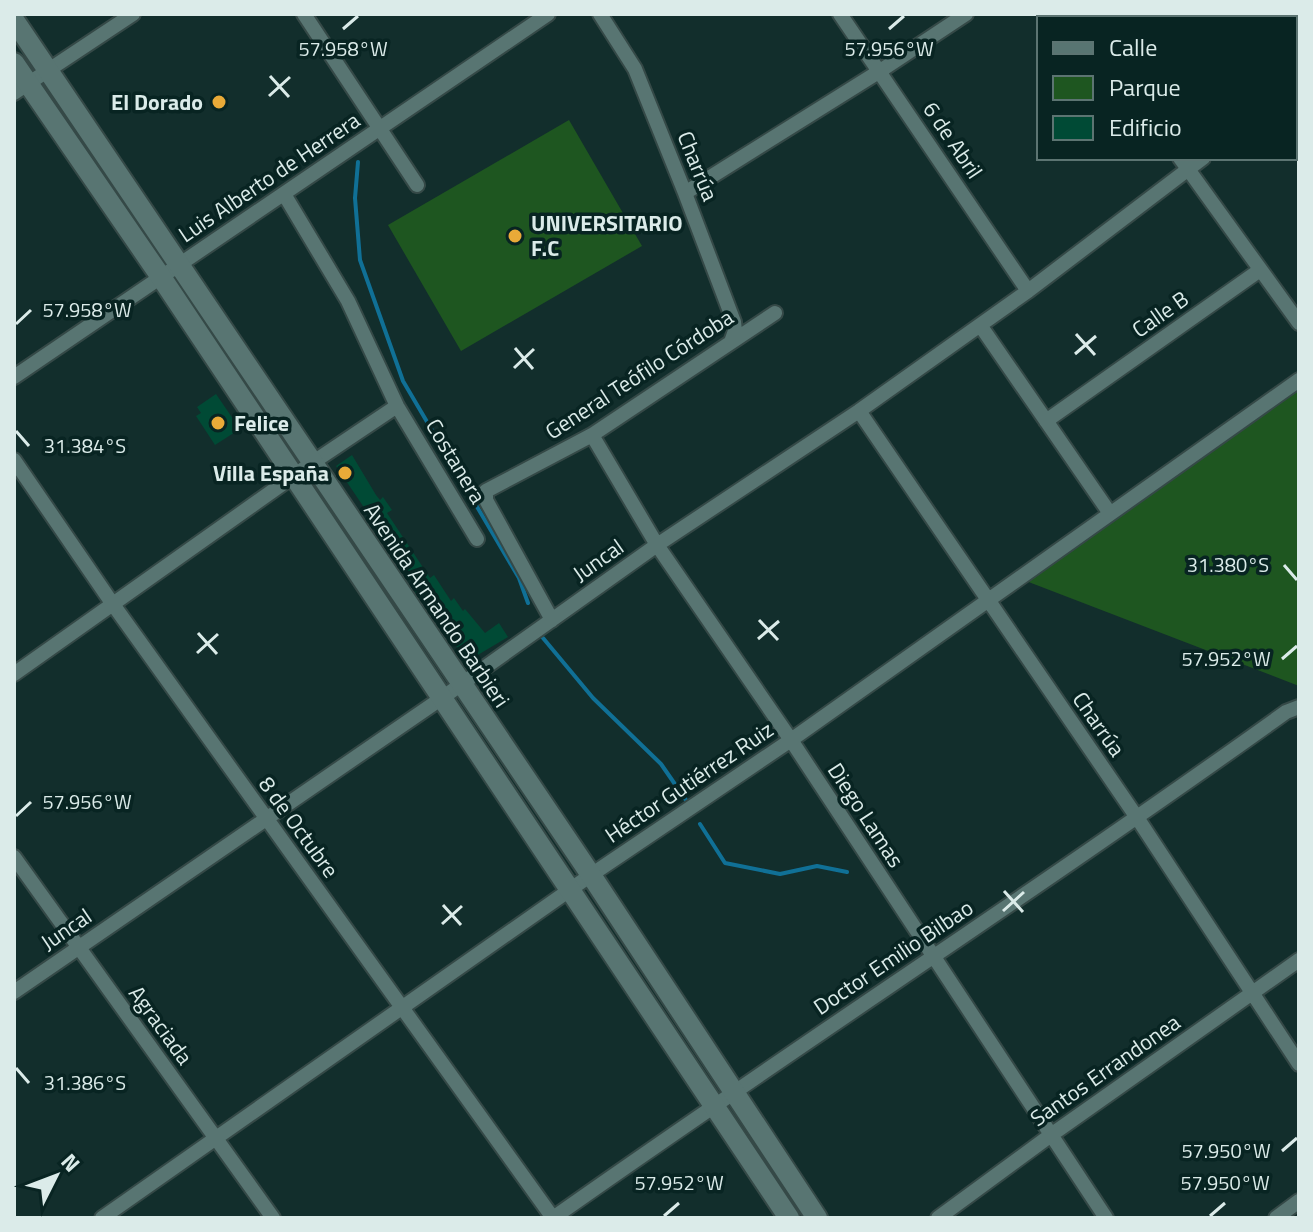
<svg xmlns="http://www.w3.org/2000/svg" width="1313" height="1232" viewBox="0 0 1313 1232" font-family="'Titillium Web',sans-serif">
	<rect width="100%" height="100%" fill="#122e2c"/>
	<path fill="#1e5620" d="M569 120 642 246 461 351 388 225Z
		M1299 387V686L1026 581Z"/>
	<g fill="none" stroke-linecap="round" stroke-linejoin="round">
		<path stroke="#107096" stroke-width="4" d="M358 162 355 198 360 260 403 381 519 578 528 603
			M543 638 593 698 661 764 688 803
			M700 824 725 863 780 874 817 866 847 872"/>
	</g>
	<path fill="#004a35" d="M216 394 240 429 215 445 196 416 201 413 197 407Z
		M352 455 376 495 380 500 383 497 392 510 387 513 430 578 434 575 451 601 454 598 463 611 465 609 485 633 499 623 508 637 471 659H466L413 589 417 586 336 466Z"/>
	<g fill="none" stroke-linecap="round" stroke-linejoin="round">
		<g stroke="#354947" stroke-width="18">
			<path id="street" d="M304 14 417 185
				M600 14 635 69 685 193 734 322 735 331 731 342
				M840 14 1028 291
				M1079 14 1082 18
				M14 93 133 14
				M1295 93 1299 90
				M1180 158 1299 323
				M685 193 880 71 966 14
				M284 194 348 301 397 406 477 539
				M980 325 1109 512
				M14 377 548 14
				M859 411 1138 819 1299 1064
				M1046 421 1260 270
				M592 435 657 545 791 740 1106 1218
				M14 460 112 603 553 1218
				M552 620 486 500V491L592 435 775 313
				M14 674 312 463 397 406
				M14 857 273 1218
				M14 992 442 698 657 545 859 411 1028 291 1203 158
				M102 1218 591 875 791 740 1299 380
				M553 1218C795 1047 1045 885 1286 712L1299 707
				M938 1218 1051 1135 1299 960
				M1276 1218 1299 1201"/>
		</g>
		<g stroke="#354947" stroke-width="24">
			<path id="secondary" d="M14 20 591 875 817 1218
				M14 63 161 277 789 1218"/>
		</g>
		<use href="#street" stroke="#587572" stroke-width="14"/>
		<use href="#secondary" stroke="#587572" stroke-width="20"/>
	</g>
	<path fill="none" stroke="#dbebe9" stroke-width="3" d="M343 29 358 16M889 29 904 16M270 76 289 97M269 96 290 77M16 324 31 310M1076 334 1095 355M515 348 533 369M1075 354 1096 336M514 368 534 349M16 431 29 446M1284 565 1297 580M759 620 778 640M198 633 217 654M758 639 779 621M197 653 218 634M1282 659 1297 646M16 816 31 802M1004 891 1023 912M443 905 461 925M1003 911 1024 892M442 924 462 906M16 1068 29 1083M1282 1151 1297 1138M664 1216 679 1203M1210 1216 1225 1203"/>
	<g fill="#e9aa38" stroke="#082422" stroke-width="3">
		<circle cx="219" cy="102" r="8"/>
		<circle cx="515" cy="236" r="8"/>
		<circle cx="218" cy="423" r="8"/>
		<circle cx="345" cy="473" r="8"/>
	</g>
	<g text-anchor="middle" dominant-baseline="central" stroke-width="7" stroke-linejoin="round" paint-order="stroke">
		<g font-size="22" font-weight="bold" fill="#dbebe9" stroke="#082422" text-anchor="end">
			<text x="203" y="102">El Dorado</text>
			<text x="531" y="223" text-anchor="start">UNIVERSITARIO<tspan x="531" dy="25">F.C</tspan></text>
			<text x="234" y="423" text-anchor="start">Felice</text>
			<text x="329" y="473">Villa España</text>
		</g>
		<g font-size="22" fill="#dbebe9" stroke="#082422">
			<text transform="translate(953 140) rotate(56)">6 de Abril</text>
			<text transform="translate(698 166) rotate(68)">Charrúa</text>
			<text transform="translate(269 177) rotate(-34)">Luis Alberto de Herrera</text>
			<text transform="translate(1160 314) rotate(-35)">Calle B</text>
			<text transform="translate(639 374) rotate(-33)">General Teófilo Córdoba</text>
			<text transform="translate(456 461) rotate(59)">Costanera</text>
			<text transform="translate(598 560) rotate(-35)">Juncal</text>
			<text transform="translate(437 605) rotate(56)">Avenida Armando Barbieri</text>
			<text transform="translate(1099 724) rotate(55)">Charrúa</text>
			<text transform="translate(689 782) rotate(-34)">Héctor Gutiérrez Ruiz</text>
			<text transform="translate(866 815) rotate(57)">Diego Lamas</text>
			<text transform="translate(299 827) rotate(54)">8 de Octubre</text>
			<text transform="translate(66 929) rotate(-34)">Juncal</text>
			<text transform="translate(893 957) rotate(-34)">Doctor Emilio Bilbao</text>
			<text transform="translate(161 1025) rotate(54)">Agraciada</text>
			<text transform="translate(1105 1070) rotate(-35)">Santos Errandonea</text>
		</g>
	</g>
	<g font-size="20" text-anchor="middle" fill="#dbebe9" stroke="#082422" stroke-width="7" stroke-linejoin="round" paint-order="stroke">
		<text x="889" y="56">57.956°W</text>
		<text x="343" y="56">57.958°W</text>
		<text x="87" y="317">57.958°W</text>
		<text x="85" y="453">31.384°S</text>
		<text x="1228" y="572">31.380°S</text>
		<text x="1226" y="666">57.952°W</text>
		<text x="87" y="809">57.956°W</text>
		<text x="85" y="1090">31.386°S</text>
		<text x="1226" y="1158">57.950°W</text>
		<text x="679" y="1190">57.952°W</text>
		<text x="1225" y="1190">57.950°W</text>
	</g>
	<rect width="1313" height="1232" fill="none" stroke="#dbebe9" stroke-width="32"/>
	<rect x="1037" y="16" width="260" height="144" fill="#082422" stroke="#5c7472" stroke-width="2"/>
	<rect x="1053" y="42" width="40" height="12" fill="#587572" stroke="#5c7472" stroke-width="2"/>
	<text x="1109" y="56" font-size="24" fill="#dbebe9">Calle</text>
	<rect x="1053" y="76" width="40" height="24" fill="#1e5620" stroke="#5c7472" stroke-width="2"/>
	<text x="1109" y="96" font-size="24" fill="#dbebe9">Parque</text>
	<rect x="1053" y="116" width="40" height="24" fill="#004a35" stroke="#5c7472" stroke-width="2"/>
	<text x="1109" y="136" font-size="24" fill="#dbebe9">Edificio</text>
	<g transform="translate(56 1176) rotate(48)" stroke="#082422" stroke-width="6" paint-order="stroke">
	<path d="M0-6L14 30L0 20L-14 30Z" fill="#dbebe9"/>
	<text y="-12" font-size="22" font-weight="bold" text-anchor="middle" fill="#dbebe9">N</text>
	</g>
</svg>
